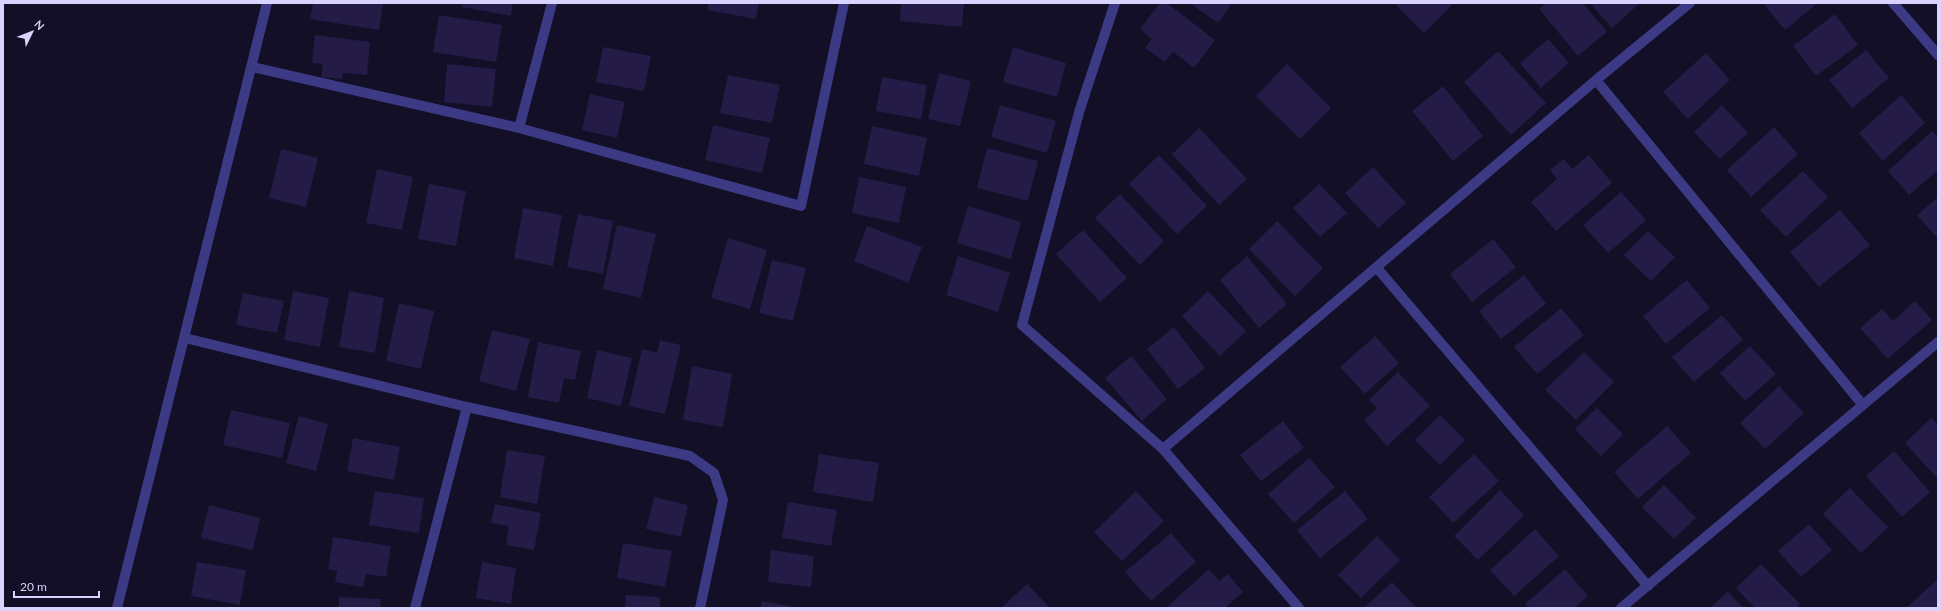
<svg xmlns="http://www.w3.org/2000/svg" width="1941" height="611" viewBox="0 0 1941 611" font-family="Lato,sans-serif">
	<rect width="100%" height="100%" fill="#130f26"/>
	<path fill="#241b47" d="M313 3H383L379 30 310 19Z
		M463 3H513L511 16 462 7Z
		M708 3H759L756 19 707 10Z
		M901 3H964L962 27 900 21Z
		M1160 3H1167L1215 40 1194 68 1173 52 1165 62 1145 48 1152 39 1140 29Z
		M1190 3H1232L1218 23Z
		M1394 3H1451L1452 5 1424 33Z
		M1546 3H1583L1607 32 1578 56 1539 9Z
		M1590 3H1640L1612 28Z
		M1763 3H1818L1785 30Z
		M1835 14 1858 45 1816 76 1793 46Z
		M439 15 502 25 496 62 433 52Z
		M315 35 370 42 367 75 343 73 342 79 321 77 323 64 312 63Z
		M1548 39 1569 63 1541 88 1520 63Z
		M603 47 651 56 644 91 596 82Z
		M1013 47 1066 63 1057 97 1003 82Z
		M1866 50 1889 78 1852 108 1829 80Z
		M1498 51 1546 103 1511 135 1464 82Z
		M1706 53 1730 80 1688 119 1663 92Z
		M447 64 496 69 492 107 444 102Z
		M1287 64 1331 108 1300 139 1256 96Z
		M939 73 971 81 960 126 928 119Z
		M728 75 780 85 772 123 720 113Z
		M882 77 927 85 921 119 876 111Z
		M1443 86 1483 136 1453 161 1412 111Z
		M590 94 625 102 617 138 582 130Z
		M1901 95 1925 123 1883 161 1859 133Z
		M1000 105 1056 121 1047 153 991 137Z
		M1722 105 1748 133 1720 159 1694 132Z
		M713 125 770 138 762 173 705 160Z
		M872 126 927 138 919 176 864 164Z
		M1774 127 1798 154 1751 197 1727 170Z
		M1199 128 1247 179 1219 205 1172 154Z
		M1932 131 1938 138V170L1909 195 1888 171Z
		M987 148 1038 161 1028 201 977 188Z
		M281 149 318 158 306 207 269 198Z
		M1159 155 1207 206 1177 234 1129 184Z
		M1589 155 1612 183 1556 231 1531 202 1557 179 1550 170 1564 159 1572 169Z
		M1373 167 1406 203 1378 228 1345 193Z
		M377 169 413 177 402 230 366 223Z
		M1803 171 1828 197 1786 237 1760 210Z
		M859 177 906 187 899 223 852 213Z
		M429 184 466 191 456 246 418 239Z
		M1319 184 1347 213 1320 237 1293 208Z
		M1621 192 1646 220 1608 253 1583 225Z
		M1120 194 1164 241 1140 265 1095 218Z
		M1938 197V239L1917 215Z
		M968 206 1021 222 1011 259 957 243Z
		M523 208 562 215 553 266 514 258Z
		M1840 210 1870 245 1819 287 1790 252Z
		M578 214 613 221 603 274 567 267Z
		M1277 221 1323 268 1295 296 1249 249Z
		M617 225 656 234 641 298 603 289Z
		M867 226 922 247 908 283 854 261Z
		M1083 230 1127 278 1100 302 1056 254Z
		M1648 231 1675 257 1651 281 1624 255Z
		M728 238 767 250 750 309 711 298Z
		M1493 239 1516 267 1472 302 1450 274Z
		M958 256 1010 273 998 312 946 295Z
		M1247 256 1287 304 1259 328 1220 280Z
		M772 260 806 268 793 321 759 313Z
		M1524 275 1546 304 1501 339 1479 311Z
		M1687 280 1710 308 1666 344 1643 316Z
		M293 291 329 298 320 347 284 340Z
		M349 291 384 298 375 353 339 347Z
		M1208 291 1246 331 1220 356 1182 316Z
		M243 293 284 301 277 333 236 325Z
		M1915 301 1932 320 1888 359 1860 328 1882 309 1893 321Z
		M399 303 434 311 421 369 386 361Z
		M1561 308 1584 335 1537 374 1514 347Z
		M1722 315 1743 340 1694 382 1672 357Z
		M1174 327 1205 368 1178 389 1147 349Z
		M492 330 530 339 516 391 479 381Z
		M1375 336 1399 363 1365 394 1340 367Z
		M660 340 681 345 665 414 629 406 642 349 657 353Z
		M538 342 581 351 575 380 564 378 559 403 528 397Z
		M1750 346 1776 374 1745 401 1720 373Z
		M597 350 632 358 621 406 587 398Z
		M1584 352 1614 382 1576 420 1545 390Z
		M1131 356 1167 399 1142 421 1105 378Z
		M692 366 732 374 723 427 683 420Z
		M1398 372 1430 406 1387 446 1364 420 1377 408 1369 400Z
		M1779 386 1804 413 1765 449 1740 423Z
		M1597 408 1623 434 1601 456 1575 429Z
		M231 410 290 423 282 458 223 445Z
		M1440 415 1465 440 1440 465 1415 440Z
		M299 416 328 424 316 471 286 463Z
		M1931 418 1938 425V479L1905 443Z
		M1283 421 1304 448 1261 481 1240 455Z
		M1667 426 1691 453 1638 499 1614 472Z
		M353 438 400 447 394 480 347 471Z
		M507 450 545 456 537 504 500 497Z
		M1894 451 1930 492 1902 517 1866 476Z
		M819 454 879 463 873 502 813 492Z
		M1474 454 1499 481 1453 523 1429 497Z
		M1309 458 1335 487 1294 523 1268 494Z
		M1664 485 1696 518 1674 539 1642 507Z
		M1850 488 1888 527 1861 553 1823 514Z
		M1500 490 1524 515 1478 560 1454 536Z
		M375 491 424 498 419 533 369 525Z
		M1136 491 1164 521 1122 561 1094 532Z
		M1345 491 1368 519 1320 558 1297 530Z
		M654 497 688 505 681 537 646 529Z
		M788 502 837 510 831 546 782 538Z
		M495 504 541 513 534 550 506 545 509 526 491 523Z
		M209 505 260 518 253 550 201 538Z
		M1809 524 1832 550 1801 577 1778 551Z
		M1535 529 1559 556 1514 596 1490 570Z
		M1171 533 1196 562 1151 601 1125 572Z
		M1377 536 1400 560 1361 598 1338 575Z
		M333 537 391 546 386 577 366 574 363 587 335 582 337 571 328 569Z
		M623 543 672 551 665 587 617 578Z
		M771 550 814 556 811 587 768 582Z
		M197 562 246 570 240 605 191 596Z
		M482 562 516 568 511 604 476 598Z
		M1761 564 1800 604 1796 608H1755L1736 588Z
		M1209 569 1219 581 1228 574 1243 592 1225 608H1166Z
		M1565 569 1588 596 1574 608H1528L1525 604Z
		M1937 580 1938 581V608H1906Z
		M1392 582 1416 607 1364 608Z
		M1027 584 1050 608H1001Z
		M1728 591 1743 608H1710Z
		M626 595 660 597V608H625Z
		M339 597 381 599 380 608H339Z
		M762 601 795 607V608H760Z"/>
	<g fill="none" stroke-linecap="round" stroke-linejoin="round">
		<path stroke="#3d3a85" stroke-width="10" d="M1115 3 1080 109 1022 325 1163 449
			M1893 3 1938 55
			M252 67 519 128 801 206 844 3
			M1596 80 1862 404
			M519 128 552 3
			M1377 268 1648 586
			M185 338 467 407 690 456 714 473 723 500 700 608
			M117 608 267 3
			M415 608 467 407
			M1299 608 1163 449 1596 80 1690 3
			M1621 608 1938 342"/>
	</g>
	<rect width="1941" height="611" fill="none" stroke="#d9d4ff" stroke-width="8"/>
	<g transform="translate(32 32) rotate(47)" stroke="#130f26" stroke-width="3" paint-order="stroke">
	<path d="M0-3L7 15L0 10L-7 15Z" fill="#d9d4ff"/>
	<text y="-6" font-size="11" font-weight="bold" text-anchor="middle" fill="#d9d4ff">N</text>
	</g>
	<path d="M14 591v6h85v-6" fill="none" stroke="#d9d4ff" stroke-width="2"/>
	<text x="20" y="591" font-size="12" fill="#d9d4ff" stroke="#130f26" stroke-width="3" paint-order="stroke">20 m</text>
</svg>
